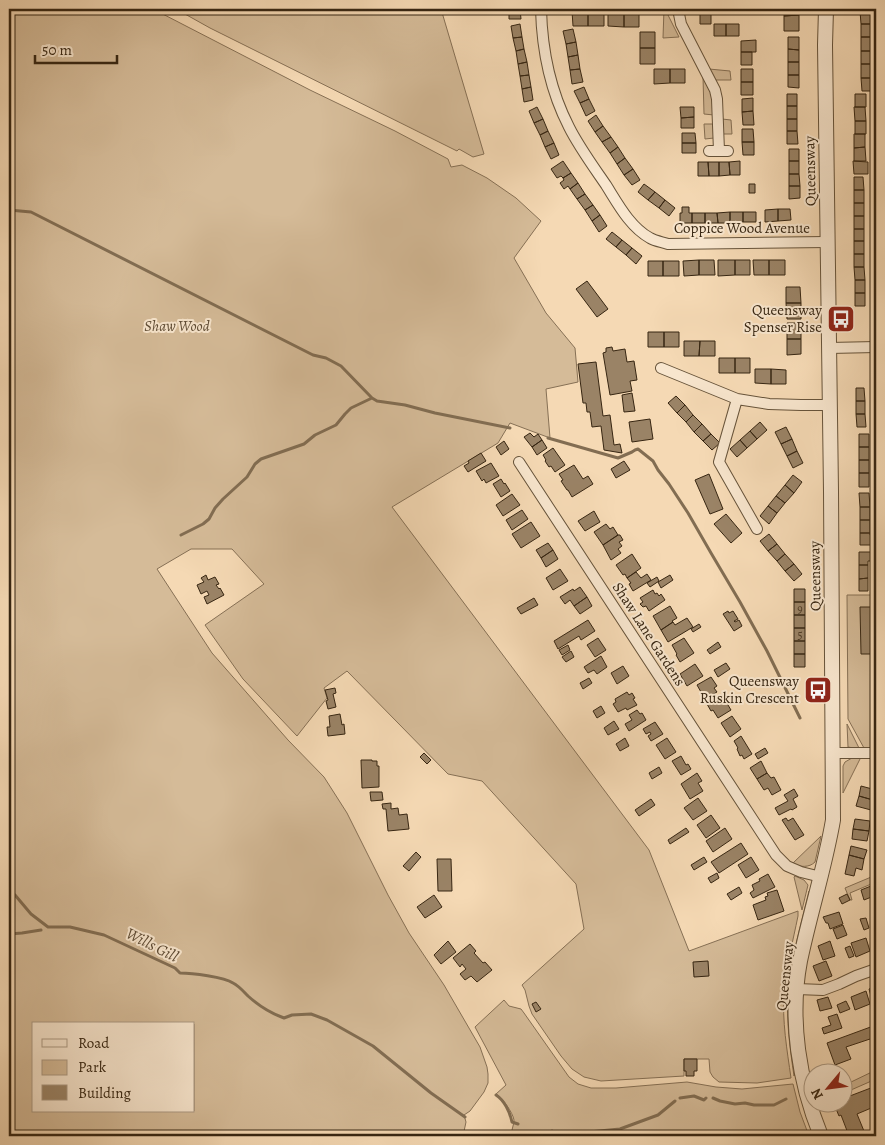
<svg xmlns="http://www.w3.org/2000/svg" width="885" height="1145" viewBox="0 0 885 1145" font-family="Alegreya,serif">
	<rect width="100%" height="100%" fill="#f5d9b4"/>
	<filter id="stains"><feTurbulence type="fractalNoise" baseFrequency=".004" numOctaves="4"/><feColorMatrix values="0 0 0 0 .2 0 0 0 0 .09 0 0 0 0 .02 0 0 0 .5 -.17"/></filter>
	<radialGradient id="worn" r=".72"><stop offset=".6" stop-color="#630" stop-opacity="0"/><stop offset="1" stop-color="#630" stop-opacity=".3"/></radialGradient>
	<path fill="#d5bb98" stroke="#867055" fill-rule="evenodd" d="M9 9H153L310 90 395 131 448 159 451 167 462 165 487 178 516 198 541 221 514 258 546 313 575 348 578 382 546 389 550 438 510 423 498 443 392 507 649 850 689 951 798 911V916C793 941 786 967 784 992 782 1021 787 1050 791 1078L757 1083 719 1082 713 1077 710 1072 709 1059H684V1076L601 1081 584 1077 572 1069 561 1056 532 1014 529 1006 525 990 522 985 584 929 576 884 482 781 448 774 347 671 324 688 327 698 297 736 243 679 205 625 264 584 232 549H191L157 569 212 653 288 740 324 777 347 813 388 895 409 933 444 985 480 1047 487 1067 488 1074V1083L484 1092 470 1111 464 1115 466 1122 463 1136H9ZM34 1024H194V1111H34Z
		M176 9H441L484 154 473 157 459 149 457 151 210 28Z
		M664 9H665L679 37 663 38Z
		M709 69 730 71 731 80H714Z
		M703 77 712 95 714 115 704 114Z
		M722 119 731 120 732 134H722Z
		M704 124H714V138L705 139Z
		M847 595H876V749L864 748 848 719Z
		M847 724 859 748V749L848 747Z
		M852 758H859L860 759 843 793V766L845 762Z
		M821 836 815 862C809 868 800 867 793 864V863Z
		M876 875V882L850 893 852 900H850L845 888Z
		M795 876 804 880 808 885 802 910 794 877Z
		M809 891 795 1073 794 1076C790 1049 786 1020 788 992 791 958 801 924 809 891Z
		M504 1000 509 1006 521 1009 524 1013 569 1077 578 1084 591 1088H616L687 1082 716 1087 742 1089 793 1084 800 1112 809 1136H511C511 1131 514 1125 514 1120 513 1113 502 1097 496 1094L506 1085 475 1027Z
		M876 1070V1079L851 1090 849 1083Z"/>
	<g fill="none" stroke-linecap="round" stroke-linejoin="round">
		<path stroke="#826d52" stroke-width="3" d="M9 210 31 212 313 355 326 358 341 366 372 398
			M548 438 618 458 632 452 635 450 638 449 653 461 658 470 669 484 688 513 711 553 740 602 767 651 800 718
			M181 535 203 524 209 519 215 508 223 499 247 477 255 464 261 459 304 444 315 435 336 425 345 414 351 408 372 398 377 401 405 405 435 413 510 428
			M9 891 15 895 31 914 48 927H70L104 935 175 968 180 973C192 973 224 977 233 983 239 986 243 991 248 996 259 1006 270 1013 284 1018L292 1015 311 1014 327 1020 373 1046 431 1093 465 1117
			M9 934 22 933 41 930
			M496 1095C504 1100 510 1112 512 1122L518 1124
			M680 1098 694 1096 704 1100 706 1098
			M713 1098 720 1101 735 1104 745 1103 754 1105H774L786 1099
			M552 1131 559 1136
			M567 1136 589 1132 620 1129 658 1115 675 1101"/>
	</g>
	<path fill="#9a8366" stroke="#372612" d="M509 9H520L521 19H509Z
		M700 9H711V12H700Z
		M784 9H799V15L784 16Z
		M608 10 624 11V27L608 26Z
		M572 11H588V26H573Z
		M588 11H604V26H588Z
		M624 11H639V27H624Z
		M860 11H871V24H861Z
		M700 12H711V24H700Z
		M799 15V31H784V16Z
		M520 24 522 37 513 38 511 26Z
		M714 24H726V36H714Z
		M726 24H739V36H726Z
		M861 24H871V37H861Z
		M573 29 576 42 566 44 563 31Z
		M640 32H655V48H640Z
		M522 37 524 49 516 51 513 38Z
		M788 37H799V50L788 49Z
		M861 37H871L872 51H861Z
		M756 40V52H741V41Z
		M576 42 578 55 568 57 566 44Z
		M640 48H655V64H640Z
		M524 49 527 62 518 64 516 51Z
		M788 49 799 50V62H788Z
		M861 51H872V64H861Z
		M741 52H752V65H741Z
		M578 55 580 69 570 70 568 57Z
		M527 62 529 75 520 76 518 64Z
		M788 62H799V75H788Z
		M861 64H872V78H861Z
		M580 69 583 82 572 84 570 70Z
		M654 69H670V83L654 84Z
		M670 69H685V83H670Z
		M741 69H753V82H741Z
		M529 75 531 87 522 89 520 76Z
		M788 75H799V88L788 87Z
		M861 78H872V91H862Z
		M741 82H753V95H741Z
		M531 87 533 100 524 102 522 89Z
		M584 87 589 99 580 103 574 91Z
		M787 94H797V106H787Z
		M855 94H866V107H855Z
		M753 98V111L742 112V99Z
		M589 99 595 111 586 116 580 103Z
		M787 106H797V119H787Z
		M537 107 543 119 534 123 529 111Z
		M680 107H694V117L681 118Z
		M854 107H865L866 121H855Z
		M753 111 754 125H743L742 112Z
		M596 115 603 126 595 132 588 121Z
		M694 117V128H681V118Z
		M543 119 548 131 540 135 534 123Z
		M787 119H797V131H787Z
		M855 121H866V134H855Z
		M603 126 611 137 602 142 595 132Z
		M742 129H753L754 142H742Z
		M548 131 554 143 545 147 540 135Z
		M787 131H797L798 144H787Z
		M682 133H695L696 143H682Z
		M854 134H865V147L854 148Z
		M611 137 618 147 610 153 602 142Z
		M742 142H754V155H743Z
		M554 143 559 155 551 159 545 147Z
		M682 143H696V153H682Z
		M618 147 625 158 617 164 610 153Z
		M865 147 866 161H854V148Z
		M789 149H799V161H789Z
		M625 158 633 169 624 175 617 164Z
		M563 161 571 173 563 178 561 176 557 178 551 169Z
		M740 161V175H730L729 162Z
		M789 161H799V174H789Z
		M853 161 868 162V174H854Z
		M698 162H708L709 176H698Z
		M708 162H719V176H709Z
		M719 162H729L730 175 719 176Z
		M633 169 640 180 632 185 624 175Z
		M571 173 578 183 570 189 568 186 564 189 560 183 564 180 563 178Z
		M789 174H799L800 186H789Z
		M854 177H863L864 190H854Z
		M578 183 585 194 577 199 570 189Z
		M644 184 655 192 648 200 638 192Z
		M749 184H755V193H749Z
		M789 186H800V198L789 199Z
		M854 190H864V203H854Z
		M655 192 665 200 659 208 648 200Z
		M585 194 593 205 585 210 577 199Z
		M665 200 675 208 669 216 659 208Z
		M854 203H864V216H854Z
		M593 205 600 215 592 221 585 210Z
		M682 207H689V213H692V223H680V213H682Z
		M778 209V221L765 222V210Z
		M778 209H790L791 220 778 221Z
		M730 212V223H718L717 213Z
		M730 212H743V222L730 223Z
		M743 212H756V222H743Z
		M692 213H705V223H692Z
		M705 213H717L718 223H705Z
		M600 215 607 226 599 232 592 221Z
		M854 216H864V229H854Z
		M854 229H864V241H854Z
		M612 232 622 240 616 247 606 239Z
		M622 240 632 248 626 255 616 247Z
		M854 241H864V254H854Z
		M632 248 642 256 636 264 626 255Z
		M854 254H864V267H854Z
		M699 260H714L715 275H699Z
		M699 260V275L684 276 683 261Z
		M718 260H735V275L718 276Z
		M735 260H750V275H735Z
		M753 260H769V275H754Z
		M769 260H785V275H769Z
		M648 261H663V276H648Z
		M663 261H679V276H663Z
		M854 267H864L865 280H855Z
		M855 280H865V293H855Z
		M587 281 608 309 597 317 576 289Z
		M786 287H800L801 303H786Z
		M855 293H865V306H855Z
		M786 303H801V319H787Z
		M873 320H876V331H874Z
		M787 323H801V339H787Z
		M648 332H664V347H648Z
		M664 332H679V347H664Z
		M787 339H801V354L787 355Z
		M684 341H700L699 356H684Z
		M700 341H715V356H699Z
		M612 347 613 351 625 349 627 362 634 361 637 380 630 381 632 391 610 395 603 353 606 352V348Z
		M719 358H735V373H719Z
		M735 358H750V373H735Z
		M596 362 603 416 610 415 614 445 620 444 622 453 604 450 601 426 592 427 590 412H587L586 403H583L578 364Z
		M874 363H876V378H874Z
		M755 369H771V384L755 383Z
		M771 369 786 370V384H771Z
		M856 388H864L865 401H856Z
		M632 393 635 411 624 412 622 395Z
		M676 396 685 405 677 413 668 403Z
		M856 401H865V414H856Z
		M685 405 693 415 686 422 677 413Z
		M856 414H865L866 427H857Z
		M693 415 702 424 694 432 686 422Z
		M650 419 653 439 632 442 629 422Z
		M760 422 767 430 757 439 750 431Z
		M702 424 711 434 703 441 694 432Z
		M786 427 792 439 781 444 775 432Z
		M750 431 757 439 747 448 740 440Z
		M530 433 534 437 538 434 542 440 532 447 524 437Z
		M711 434 720 443 712 450 703 441Z
		M859 434H869V447H859Z
		M792 439 797 451 787 456 781 444Z
		M542 440 547 448 537 455 532 447Z
		M740 440 747 448 737 457 730 449Z
		M504 441 509 449 501 455 496 447Z
		M859 447H869V460H859Z
		M553 448 565 465 555 472 551 466 549 467 545 461 546 460 543 455Z
		M797 451 803 463 793 468 787 456Z
		M481 453 486 461 468 472 464 466 469 463 468 461Z
		M859 460H869V473H859Z
		M624 461 630 470 616 478 611 469Z
		M491 463 499 476 486 483 484 479 482 481 476 471Z
		M574 465 583 479 588 476 593 484 572 497 568 490H567L561 481 563 480 559 474Z
		M859 473H869V487H859Z
		M709 474 723 509 710 514 695 480Z
		M793 475 802 482 794 493 785 485Z
		M501 479 504 484 505 483 510 491 501 497 493 484Z
		M785 485 794 493 785 503 776 496Z
		M859 493H869L870 507H860Z
		M512 494 520 505 503 516 496 505Z
		M776 496 785 503 777 513 768 506Z
		M768 506 777 513 769 524 760 516Z
		M860 507H870V520H860Z
		M522 510 528 519 512 530 506 520Z
		M594 511 600 522 585 531 578 521Z
		M726 514 742 533 731 543 714 524Z
		M860 520H870V533H860Z
		M531 522 540 536 521 548 512 534Z
		M606 524 610 529 613 527 618 535 603 545 594 532Z
		M860 533H870V535H874V545H860Z
		M769 534 777 544 768 551 760 541Z
		M618 535H620L623 540 619 542 622 546 618 549 621 553 611 560 603 545Z
		M548 543 553 550 541 558 536 550Z
		M777 544 785 554 777 561 768 551Z
		M553 550 558 559 546 567 541 558Z
		M859 552H873V561H868V565H859Z
		M632 554 641 568 627 578 625 574 623 575 616 565Z
		M785 554 794 564 785 571 777 561Z
		M794 564 802 574 794 581 785 571Z
		M859 565H868V578L859 579Z
		M560 569 568 581 553 590 546 578Z
		M636 572 641 578 647 574 651 580 633 591 629 584 631 583 627 578Z
		M206 575 208 580 215 577 219 584 216 585 219 589 220 588 224 595 207 604 204 597 209 595 207 591 201 594 197 585 204 582 201 578Z
		M670 575 673 580 661 588 658 582Z
		M657 577 659 581 650 587 647 583Z
		M868 578V591H859V579Z
		M580 587 587 597 574 606 570 600 565 604 560 597 573 589 574 591Z
		M794 589H805V602H794Z
		M653 590 655 594 657 593 659 596 661 594 665 600 649 611 646 606 643 607 640 604 643 602 640 598Z
		M587 597 592 606 580 614 574 606Z
		M534 598 538 605 521 614 517 608Z
		M794 602H805V615H794Z
		M670 606 677 618 672 621 673 622 661 630 653 616Z
		M860 607H875L876 654H861Z
		M728 611 729 613 733 611 738 619 734 621 735 622 739 620 742 626 734 631 723 614Z
		M794 615H805V628H794Z
		M687 618 693 627 668 642 661 630 673 622 675 625Z
		M588 620 595 631 581 640 579 636 558 649 554 641Z
		M699 624 701 627 693 632 691 629Z
		M794 628H805V641H794Z
		M598 638 606 650 595 657 587 645Z
		M684 638 694 653 680 662 676 655 677 654 672 645Z
		M794 641H805V654H794Z
		M718 642 721 647 710 654 707 650Z
		M568 645 570 650 562 655 559 650Z
		M571 651 574 657 566 662 562 657Z
		M794 654H805V667H794Z
		M601 656 607 667 597 674 594 670 588 673 584 667Z
		M726 663 730 669 718 677 714 670Z
		M695 664 703 676 687 686 680 674Z
		M623 666 629 676 617 684 611 673Z
		M711 677 717 686 714 688 717 692 705 699 697 685Z
		M589 678 592 683 583 689 580 683Z
		M335 688 336 693 333 694 336 707 328 709 326 701 328 700 325 690Z
		M627 692 629 695 632 693 635 698 633 699 637 705 627 710 626 708 618 712 613 704 616 702 615 699Z
		M722 695 731 710 718 718 713 710 711 711 707 704Z
		M601 706 605 713 597 718 593 711Z
		M637 710 640 714 642 713 646 720 629 731 625 724 632 720 629 715Z
		M340 714 342 725 344 724 345 734 328 736 327 727H330L329 716Z
		M732 716 741 729 730 737 721 723Z
		M614 721 619 729 608 735 604 728Z
		M655 722 663 734 651 741 648 736 651 734 650 732 646 734 643 729Z
		M741 736 752 754 744 759 742 755 740 756 737 749 738 748 734 741Z
		M625 738 629 746 620 751 616 744Z
		M667 738 676 752 665 759 656 745Z
		M765 748 768 753 758 759 755 754Z
		M424 753 431 760 427 764 420 757Z
		M681 756 686 765 688 764 691 769 681 775 672 761Z
		M361 760H372V761H377V766H379V787L362 788Z
		M761 761 767 773 757 779 750 768Z
		M659 767 662 773 652 779 649 773Z
		M697 773 702 781 698 783 703 791 690 799 681 784Z
		M767 773 771 778 774 777 781 790 772 795 768 788 764 790 757 779Z
		M861 786 876 790 873 800 859 796Z
		M794 789 798 796 793 799 797 807 792 810 791 809 779 815 775 808 788 801 784 795Z
		M370 792H382L383 800 371 801Z
		M859 796 873 800 871 810 856 806Z
		M698 798 707 811 693 820 684 808Z
		M651 799 655 805 639 816 635 810Z
		M391 803V809L398 808 399 815 407 814 409 829 388 831 386 809H383L382 804Z
		M711 815 720 828 706 838 697 825Z
		M786 818 788 821 793 818 804 835 795 840 782 820Z
		M855 819 870 821 869 831 853 829Z
		M686 828 689 832 670 844 668 840Z
		M725 828 732 839 713 852 706 841Z
		M853 829 869 831 867 841 852 839Z
		M741 843 748 854 719 873 711 862Z
		M851 846 867 850 864 859 849 855Z
		M416 852 421 857 409 871 403 866Z
		M849 855 864 859 862 870 856 868 854 876 845 874Z
		M704 857 707 862 694 870 691 865Z
		M751 857 759 870 746 878 738 865Z
		M437 859H451L452 891H438Z
		M717 873 719 878 711 883 708 878Z
		M768 874 775 887 753 898 750 893 754 890 752 885 760 881 759 879Z
		M876 884V902L874 896 864 900 861 890Z
		M739 887 742 893 731 900 727 894Z
		M777 890 784 911 758 920 753 905 766 900 765 897 768 896 767 893Z
		M847 894 850 900 842 904 839 898Z
		M434 895 442 907 425 918 417 907Z
		M839 912 843 924 830 929 828 923H826L823 917Z
		M866 918 869 928 864 930 860 919Z
		M843 925 847 935 837 939 833 929Z
		M866 938 870 951 856 957 851 943Z
		M448 941 456 952 441 964 434 955Z
		M830 941 835 956 823 960 818 946Z
		M470 944 476 951 474 953 483 963 485 962 492 970 477 982 471 976 465 980 460 974 466 969 462 964 460 967 453 958Z
		M850 946 854 956 849 958 845 948Z
		M708 961 709 976 694 977 693 962Z
		M826 961 832 976 819 981 813 966Z
		M876 986V1002L873 1003 869 989Z
		M866 991 870 1004 855 1010 851 997Z
		M828 997 832 1008 820 1011 817 1000Z
		M846 1001 850 1009 840 1013 837 1005Z
		M536 1002 541 1009 536 1012 532 1004Z
		M837 1014 842 1028 824 1034 822 1028 831 1025 828 1017Z
		M876 1025V1050L874 1051 870 1039 846 1047 851 1059 835 1065 827 1043Z
		M684 1059H697V1071H694V1076H686V1071H684Z
		M876 1086V1108V1106L857 1114 866 1136H849L841 1115 839 1116 834 1104 842 1102V1099Z"/>
	<g fill="none" stroke-linecap="round" stroke-linejoin="round">
		<g stroke="#66533a" stroke-width="12">
			<path id="minor" d="M541 9C542 50 550 90 569 127 579 147 593 166 606 185 618 204 630 227 650 238 655 241 662 242 668 244L827 242
				M678 9 681 24 715 90 717 99 719 151
				M709 151H728
				M829 348 876 347
				M661 368 737 399 769 404 801 405H829
				M737 399 719 462 757 529
				M519 462 776 855 787 866 801 872 821 877
				M833 753H876
				M797 989 823 990 839 984 856 976 876 969"/>
		</g>
		<g stroke="#66533a" stroke-width="16">
			<path id="tertiary" d="M821 1136C799 1082 789 1019 800 961 810 913 825 867 833 820L831 491 825 45 826 9"/>
		</g>
		<use href="#minor" stroke="#f8e6ce" stroke-width="10"/>
		<use href="#tertiary" stroke="#f8e6ce" stroke-width="14"/>
	</g>
	<defs>
		<g id="bus-square" transform="scale(1.4375)"><rect x="-9" y="-9" width="18" height="18" rx="4" fill="#8f2418" stroke="#f8e6ce"/><path d="M-5-6H5V4H4V6H2V4H-2V6H-4V4H-5ZM-3.5-4V0h7V-4ZM-3.5 1.2v1.5H-2V1.2ZM2 1.2v1.5H3.5V1.2Z" fill="#fff"/></g>
	</defs>
	<g fill-rule="evenodd">
		<use href="#bus-square" x="841" y="319"/>
		<use href="#bus-square" x="818" y="690"/>
	</g>
	<g text-anchor="middle" dominant-baseline="central" stroke-width="4" stroke-linejoin="round" paint-order="stroke">
		<g font-size="12" fill="#503d27">
			<text x="800" y="609">9</text>
			<text x="800" y="635">5</text>
		</g>
		<g font-size="15" fill="#372612" stroke="#f8e6ce">
			<text transform="translate(810 171) rotate(-91)">Queensway</text>
			<text x="742" y="228">Coppice Wood Avenue</text>
			<text transform="translate(815 576) rotate(-91)">Queensway</text>
			<text transform="translate(649 634) rotate(57)">Shaw Lane Gardens</text>
			<text transform="translate(785 976) rotate(-84)">Queensway</text>
		</g>
		<g font-size="15" fill="#372612" stroke="#f8e6ce" text-anchor="end">
			<text x="822" y="310">Queensway<tspan x="822" dy="17">Spenser Rise</tspan></text>
			<text x="799" y="681">Queensway<tspan x="799" dy="17">Ruskin Crescent</tspan></text>
		</g>
		<g font-size="15" font-style="italic" fill="#5e4b34" stroke="#f8e6ce">
			<text x="177" y="326">Shaw Wood</text>
		</g>
		<g font-size="16" font-style="italic" fill="#5c4932" stroke="#f8e6ce">
			<text transform="translate(152 945) rotate(27)">Wills Gill</text>
		</g>
	</g>
	<rect width="885" height="1145" fill="none" stroke="#f5d9b4" stroke-width="30"/>
	<rect x="10" y="10" width="865" height="1125" fill="none" stroke="#372612" stroke-width="2.5"/>
	<rect x="15" y="15" width="855" height="1115" fill="none" stroke="#372612"/>
	<rect x="32" y="1022" width="162" height="90" fill="#f8e6ce" stroke="#ab9983"/>
	<rect x="42" y="1039" width="25" height="8" fill="#f8e6ce" stroke="#ab9983"/>
	<text x="78" y="1048" font-size="15" fill="#372612">Road</text>
	<rect x="42" y="1060" width="25" height="15" fill="#d5bb98" stroke="#ab9983"/>
	<text x="78" y="1072" font-size="15" fill="#372612">Park</text>
	<rect x="42" y="1085" width="25" height="15" fill="#9a8366" stroke="#ab9983"/>
	<text x="78" y="1098" font-size="15" fill="#372612">Building</text>
	<g transform="translate(828 1088) rotate(241)"><circle r="24" fill="#f8e6ce" stroke="#ab9983"/>
	<path d="M0-4L9 19L0 12L-9 19Z" fill="#8f2418"/>
	<text y="-8" font-size="14" font-weight="bold" text-anchor="middle" fill="#372612">N</text>
	</g>
	<path d="M35 55v8h82v-8" fill="none" stroke="#372612" stroke-width="2.5"/>
	<text x="42" y="55" font-size="15" fill="#372612" stroke="#f8e6ce" stroke-width="4" paint-order="stroke">50 m</text>
	<rect width="100%" height="100%" filter="url(#stains)"/>
	<rect width="100%" height="100%" fill="url(#worn)"/>
</svg>
